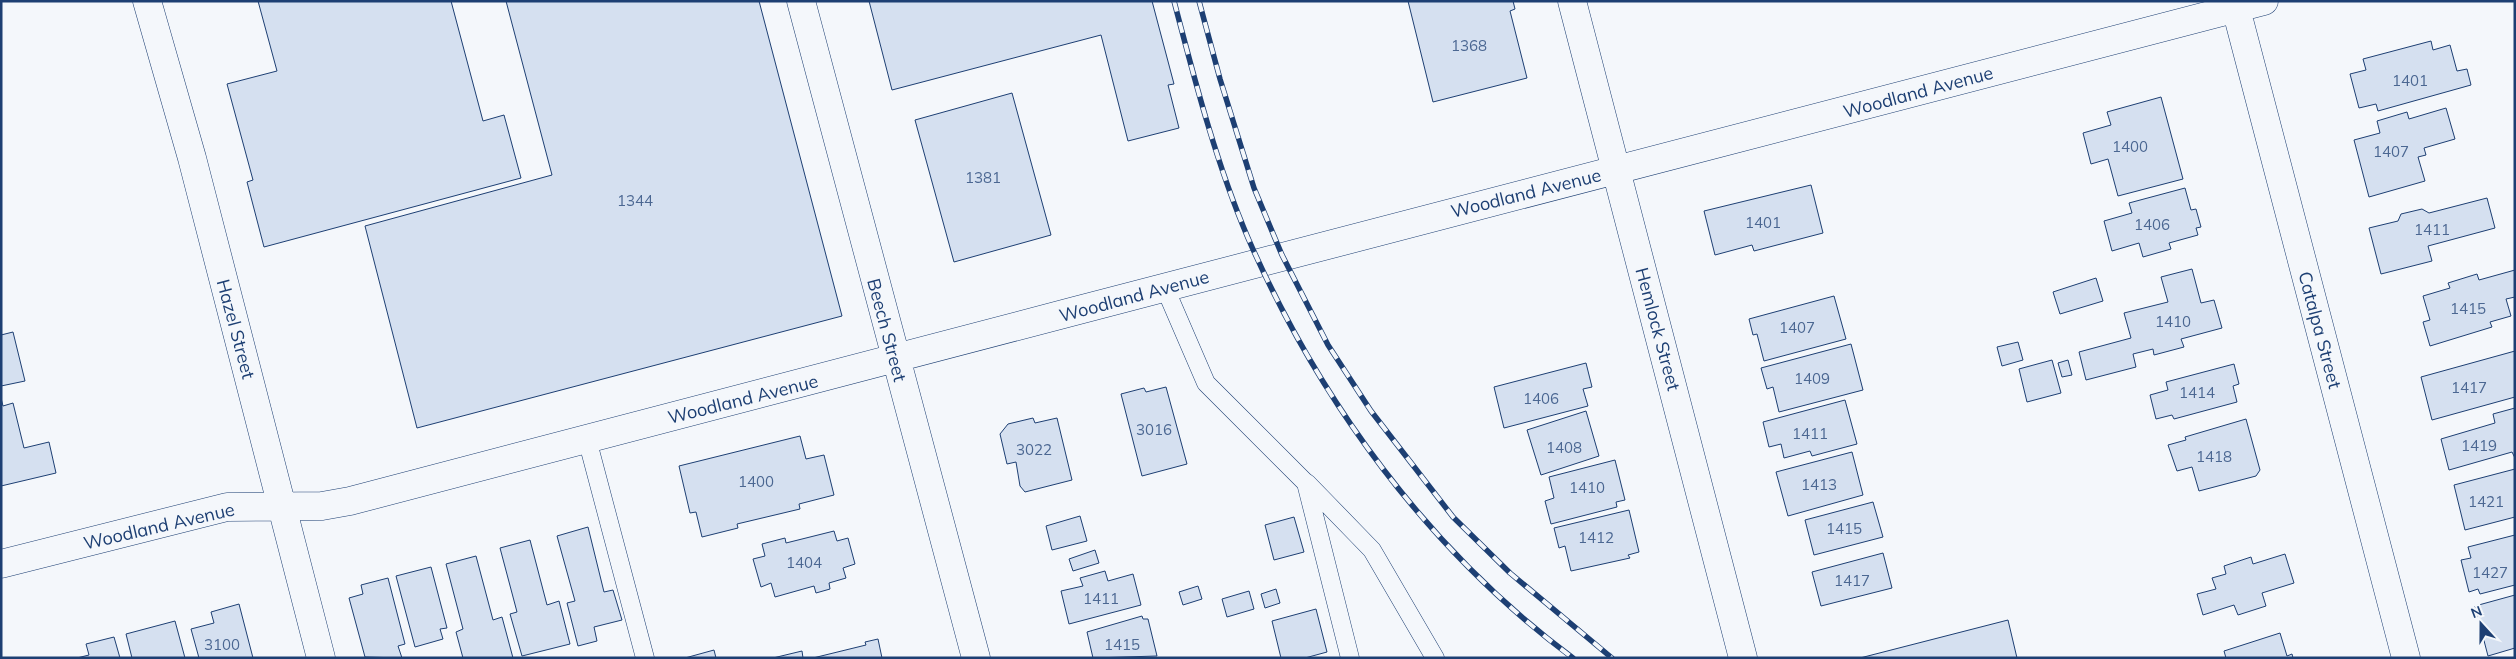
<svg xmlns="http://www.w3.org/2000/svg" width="2516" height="659" viewBox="0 0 2516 659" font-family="Mulish,sans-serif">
	<rect width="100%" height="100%" fill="#f4f7fb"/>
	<path fill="#d5e0f0" stroke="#1d3f73" d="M258 1H451L483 121 504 115 521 178 264 247 247 182 253 180 227 84 277 71Z
		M506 1H759L842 316 417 428 365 226 552 175Z
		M869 1H1152L1174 84 1168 85 1179 128 1128 141 1101 35 892 90Z
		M1408 1H1513L1515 9 1510 11 1527 78 1433 102Z
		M2431 41 2433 50 2450 45 2457 71 2467 69 2471 85 2378 111 2376 104 2359 108 2350 74 2366 70 2363 59Z
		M1012 93 1051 235 954 262 915 120Z
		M2161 97 2183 179 2118 196 2108 159 2091 164 2083 133 2111 125 2107 112Z
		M2446 108 2455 139 2424 148 2426 155 2418 157 2425 181 2369 197 2354 140 2380 133 2377 121 2407 112 2409 119Z
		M1811 185 1823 233 1754 251 1752 245 1715 255 1704 211Z
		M2185 188 2191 210 2196 209 2201 227 2196 228 2198 235 2169 243 2171 249 2143 257 2139 243 2112 251 2104 221 2132 213 2129 203Z
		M2487 198 2495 228 2428 246 2432 261 2381 274 2369 228 2398 221 2401 214 2422 209 2429 213Z
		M2192 269 2201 303 2214 300 2222 328 2181 339 2184 347 2154 355 2153 349 2133 354 2136 367 2086 380 2079 352 2131 338 2124 313 2168 302 2161 277Z
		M2515 270V297L2506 299 2511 316 2490 322 2492 327 2430 346 2423 322 2430 320 2423 296 2450 288 2448 283 2477 274 2479 280Z
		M2096 278 2103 301 2060 314 2053 292Z
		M1834 296 1846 339 1764 361 1757 334 1753 335 1749 319Z
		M13 332 25 381 1 386V335Z
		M2018 342 2023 360 2002 366 1997 347Z
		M1851 344 1863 390 1779 412 1773 387 1767 389 1761 368Z
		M2515 351V397L2432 420 2421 377Z
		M2052 360 2061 393 2027 402 2019 369Z
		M2068 360 2072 375 2062 377 2058 363Z
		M1586 363 1592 387 1583 389 1588 406 1504 428 1494 387Z
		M2234 364 2239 384 2233 386 2237 402 2174 419 2172 415 2156 419 2150 395 2168 390 2166 382Z
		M1166 387 1187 464 1142 476 1121 394 1144 388 1146 392Z
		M1 398 3 406 13 403 24 448 49 442 56 473 1 486Z
		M1845 400 1857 444 1812 456 1810 451 1784 458 1781 444 1769 447 1763 422Z
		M2515 408V458L2512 452 2449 470 2441 439 2495 423 2493 414Z
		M1586 411 1599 456 1541 475 1527 430Z
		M1033 418 1035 423 1057 418 1072 480 1025 492 1020 486 1016 462 1007 464 1000 434 1008 424Z
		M2246 419 2260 470 2256 476 2199 491 2192 467 2177 471 2168 445 2186 440 2185 437Z
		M800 436 806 459 824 455 834 495 799 504 800 509 737 524 738 528 702 537 696 512 690 513 679 466Z
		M1852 452 1863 495 1788 516 1776 472Z
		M1615 460 1625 500 1616 502 1617 507 1551 524 1545 501 1554 498 1549 477Z
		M2515 469V517L2465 530 2454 485Z
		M1873 502 1883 537 1814 555 1805 520Z
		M1629 510 1639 552 1628 555 1630 558 1571 571 1565 546 1559 548 1554 528Z
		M1080 516 1087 541 1052 550 1046 526Z
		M1294 517 1304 552 1274 560 1265 525Z
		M588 527 604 592 613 590 622 620 594 627 597 641 578 646 567 603 575 601 557 536Z
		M834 531 837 541 848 538 855 564 843 568 846 578 829 583 830 589 816 593 814 586 775 597 771 583 761 587 753 559 765 556 762 544 785 538 786 543Z
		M2515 535V585L2480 594 2478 589 2469 592 2461 560 2471 558 2468 547Z
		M530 540 547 605 559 601 570 644 522 656 510 614 517 612 500 548Z
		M1095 550 1099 563 1073 571 1069 559Z
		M1883 553 1892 588 1821 606 1812 572Z
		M2285 554 2294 583 2262 593 2266 606 2238 615 2234 605 2203 615 2197 594 2216 589 2212 578 2226 574 2224 566 2251 557 2253 564Z
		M476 556 493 620 502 617 513 658H463L456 632 463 629 446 564Z
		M431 567 447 628 440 629 443 639 415 647 396 576Z
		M1105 571 1108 581 1133 574 1141 605 1069 624 1061 591 1083 586 1080 578Z
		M388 578 405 644 398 646 402 658 365 657 349 598 363 594 361 585Z
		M1198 586 1202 599 1183 605 1179 592Z
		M1276 589 1280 603 1265 608 1261 594Z
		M1249 591 1254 609 1227 617 1222 599Z
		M2515 595V648L2488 656 2475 606Z
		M239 604 253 658H199L191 629 214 623 211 612Z
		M1316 609 1327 652 1305 658H1281L1272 621Z
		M1142 616 1143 619H1148L1157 656 1093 658 1087 632Z
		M2008 620 2017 658H1860Z
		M175 621 185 658H132L126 634Z
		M2280 633 2287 656 2292 654 2293 658H2226L2224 651Z
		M114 637 120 658H77L89 655 86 644Z
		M878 639 882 658H813L866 645 865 642Z
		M714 650 716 658H685Z
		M802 651 803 658H773Z"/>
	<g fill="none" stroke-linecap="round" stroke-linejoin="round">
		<g stroke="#1d3f73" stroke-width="19">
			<path id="service" d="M1165 288 1206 383 1306 483 1350 658
				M587 439 645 658
				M1307 483 1372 550 1435 658"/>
		</g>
		<g stroke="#1d3f73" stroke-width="29">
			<path id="minor" d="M147 1 192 158 321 658
				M801 1 976 658
				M1572 1 1743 658
				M2234 1 2406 658
				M1 564 227 507 322 506 350 501C988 334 1625 166 2264 1"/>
		</g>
		<use href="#service" stroke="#f4f7fb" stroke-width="18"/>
		<use href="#minor" stroke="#f4f7fb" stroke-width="28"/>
		<g stroke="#1d3f73" stroke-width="5.5">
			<path id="rail" d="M1174 1C1195 81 1216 163 1248 238 1319 401 1429 551 1573 658
				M1199 1 1220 79 1254 188 1282 255 1328 345 1371 411 1453 517 1510 573 1612 658"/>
		</g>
		<use href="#rail" stroke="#f4f7fb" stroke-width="4" stroke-dasharray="11" stroke-linecap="butt"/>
	</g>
	<g text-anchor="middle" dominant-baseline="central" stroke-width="4" stroke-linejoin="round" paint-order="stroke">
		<g font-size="15" fill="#4b6792">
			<text x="1469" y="45">1368</text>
			<text x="2410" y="80">1401</text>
			<text x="2130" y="146">1400</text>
			<text x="2391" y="151">1407</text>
			<text x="983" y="177">1381</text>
			<text x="635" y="200">1344</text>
			<text x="1763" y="222">1401</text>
			<text x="2152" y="224">1406</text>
			<text x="2432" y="229">1411</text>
			<text x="2468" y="308">1415</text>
			<text x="2173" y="321">1410</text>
			<text x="1797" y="327">1407</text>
			<text x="1812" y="378">1409</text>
			<text x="2469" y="387">1417</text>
			<text x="2197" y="392">1414</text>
			<text x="1541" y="398">1406</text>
			<text x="1154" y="429">3016</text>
			<text x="1810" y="433">1411</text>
			<text x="2479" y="445">1419</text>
			<text x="1564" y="447">1408</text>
			<text x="1034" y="449">3022</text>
			<text x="2214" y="456">1418</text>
			<text x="756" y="481">1400</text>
			<text x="1819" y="484">1413</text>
			<text x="1587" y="487">1410</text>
			<text x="2486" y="501">1421</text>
			<text x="1844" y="528">1415</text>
			<text x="1596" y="537">1412</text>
			<text x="804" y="562">1404</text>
			<text x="2490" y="572">1427</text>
			<text x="1852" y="580">1417</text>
			<text x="1101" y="598">1411</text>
			<text x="222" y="644">3100</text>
			<text x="1122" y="644">1415</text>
		</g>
		<g font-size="18" fill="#1d3f73" stroke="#f4f7fb">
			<text transform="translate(1918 92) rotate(-15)">Woodland Avenue</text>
			<text transform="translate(1526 193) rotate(-14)">Woodland Avenue</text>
			<text transform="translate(1134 296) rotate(-15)">Woodland Avenue</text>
			<text transform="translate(236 329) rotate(75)">Hazel Street</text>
			<text transform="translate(1658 329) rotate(75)">Hemlock Street</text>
			<text transform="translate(887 330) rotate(75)">Beech Street</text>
			<text transform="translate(2320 330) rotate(75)">Catalpa Street</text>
			<text transform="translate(743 399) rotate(-14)">Woodland Avenue</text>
			<text transform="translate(159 526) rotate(-13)">Woodland Avenue</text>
		</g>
	</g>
	<rect width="2516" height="659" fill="none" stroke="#1d3f73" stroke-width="5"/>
	<g transform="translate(2481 624) rotate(339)" stroke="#f4f7fb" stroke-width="4" paint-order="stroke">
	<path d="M0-4L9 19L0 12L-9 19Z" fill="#1d3f73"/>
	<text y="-8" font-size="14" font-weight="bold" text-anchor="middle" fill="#1d3f73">N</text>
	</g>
</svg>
